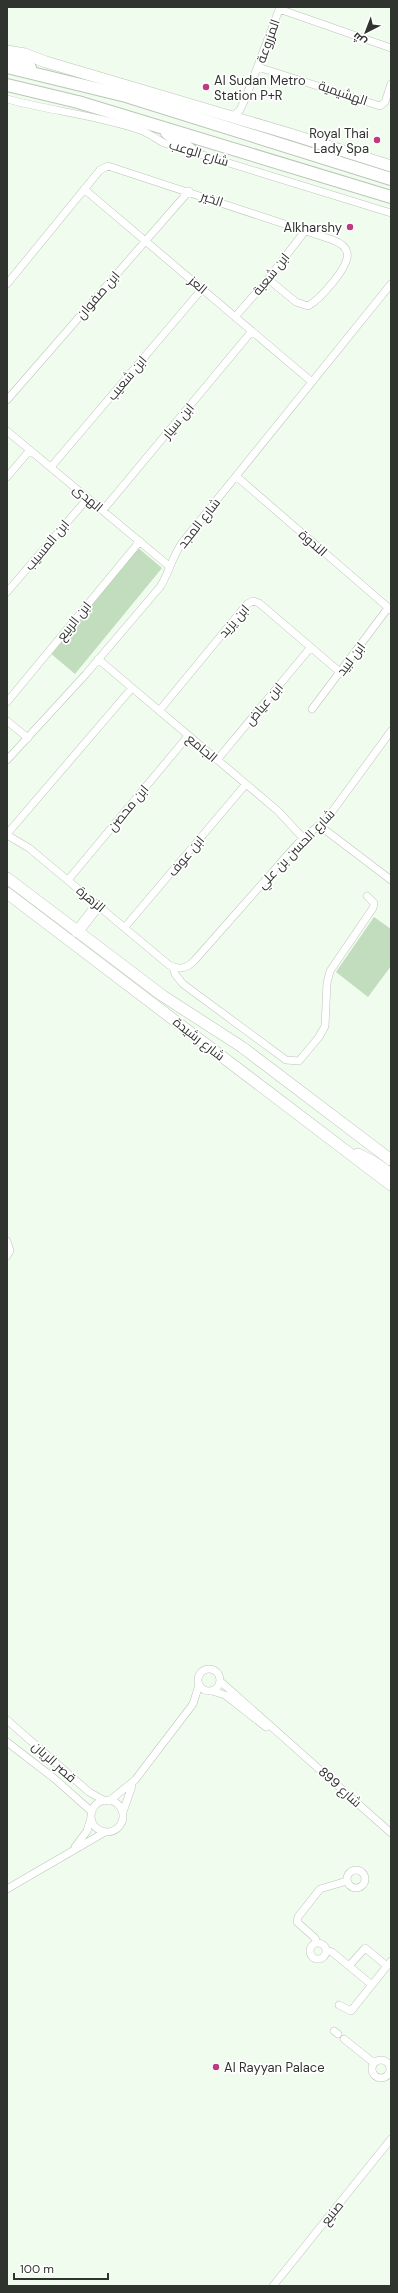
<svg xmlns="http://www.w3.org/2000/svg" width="398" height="2293" viewBox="0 0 398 2293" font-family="'DM Sans',Cairo,sans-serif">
	<rect width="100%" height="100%" fill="#f0fcee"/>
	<path fill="#c2ddbd" d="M136 546 162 568 75 674 49 652Z
		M374 917 391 929V966L368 997 336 972Z"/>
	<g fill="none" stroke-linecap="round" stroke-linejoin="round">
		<g stroke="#bbc6b8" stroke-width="8">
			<path id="street" d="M279 9 391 48
				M258 67 380 106 385 102 391 84
				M7 99C51 111 96 115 140 130 149 133 156 139 164 143L391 213
				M232 117 240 110 246 97 280 7
				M84 189 312 382
				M7 284 100 170 108 166 333 240C338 242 345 245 347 252 351 266 319 300 308 306L296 302 268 279
				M235 317 268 279 305 231
				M7 400 189 191
				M7 431 169 566
				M51 467 202 289
				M236 476 391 610
				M7 477 30 450
				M103 510 252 331
				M7 592 88 498
				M98 659 278 811 303 838
				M7 702 140 541
				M312 709 388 608
				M159 711 247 604 253 601 259 603 341 673
				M7 721 28 738
				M7 760 86 674 160 587C169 573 172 557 182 543L391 284
				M217 760 311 647
				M320 826 391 880
				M7 834 132 688
				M7 835 29 848 169 965C179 970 186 969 194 961L291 851 303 838 326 820 391 731
				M68 880 188 736
				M125 927 246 784
				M173 967 175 974 183 984 286 1060 299 1061 319 1037 325 1026 327 983 330 971 373 908 374 903 367 896
				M7 1241 10 1251 7 1256
				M198 1680a11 11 0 1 1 22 0a11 11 0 1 1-22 0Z
				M220 1681 391 1833
				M212 1691 225 1695 266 1727
				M7 1720 89 1792 105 1801
				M7 1742 55 1779 92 1812
				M91 1816a16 16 0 1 1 32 0a16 16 0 1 1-32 0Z
				M109 1801 135 1780 193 1704 199 1685
				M123 1812 132 1786
				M75 1847 87 1831 91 1817
				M347 1879a9 9 0 1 1 18 0a9 9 0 1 1-18 0Z
				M7 1889 105 1832
				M317 1943 315 1938 297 1922 298 1917 320 1889 347 1881
				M310 1951a8 8 0 1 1 16 0a8 8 0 1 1-16 0Z
				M326 1950 332 1952 349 1966 365 1948 387 1966 391 1961
				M349 1966 372 1985
				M339 2005 351 2011 387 1966
				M334 2031 338 2034
				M344 2039 374 2063
				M372 2069a9 9 0 1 1 18 0a9 9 0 1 1-18 0Z
				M273 2286 391 2139"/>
		</g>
		<g stroke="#bbc6b8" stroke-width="12">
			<path id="secondary" d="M7 51 25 54 46 62 290 134 391 166
				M7 878 163 996 242 1047 391 1160
				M7 893 391 1185
				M77 932 98 905
				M358 1154 374 1162 391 1174"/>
		</g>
		<g stroke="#bbc6b8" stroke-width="14">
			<path id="primary" d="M7 54 30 68
				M7 67 126 96 391 179
				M7 85 78 102 391 197
				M167 133 192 151"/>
		</g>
		<use href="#street" stroke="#fff" stroke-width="7"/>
		<use href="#secondary" stroke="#fff" stroke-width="11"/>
		<use href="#primary" stroke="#fff" stroke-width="12"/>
	</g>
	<g fill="#be3b83" stroke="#fff" stroke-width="1.5">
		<circle cx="206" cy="87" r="4"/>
		<circle cx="377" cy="140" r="4"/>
		<circle cx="350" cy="227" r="4"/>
		<circle cx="216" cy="2067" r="4"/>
	</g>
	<g text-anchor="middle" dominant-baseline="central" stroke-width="3.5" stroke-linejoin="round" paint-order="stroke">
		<g font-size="13" fill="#30342f" stroke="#fff">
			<text transform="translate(268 41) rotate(-70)">المزروعة</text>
			<text transform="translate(343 93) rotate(19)">الهشيمية</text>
			<text transform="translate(199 153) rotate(17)">شارع الوعب</text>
			<text transform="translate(212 199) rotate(19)">الخير</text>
			<text transform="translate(271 274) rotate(-51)">ابن شعبة</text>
			<text transform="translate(198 285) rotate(40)">العز</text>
			<text transform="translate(98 295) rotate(-49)">ابن صفوان</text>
			<text transform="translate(127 378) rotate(-50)">ابن شعيب</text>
			<text transform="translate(178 421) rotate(-50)">ابن سيار</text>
			<text transform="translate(88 498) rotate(40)">الهدى</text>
			<text transform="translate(199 523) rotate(-52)">شارع المجد</text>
			<text transform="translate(313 543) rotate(41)">الندوة</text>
			<text transform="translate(47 545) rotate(-50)">ابن المسيب</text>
			<text transform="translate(74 621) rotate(-51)">ابن الربيع</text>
			<text transform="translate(234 621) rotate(-49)">ابن يزيد</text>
			<text transform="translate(351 659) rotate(-53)">ابن لبيد</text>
			<text transform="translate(264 704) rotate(-50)">ابن عياض</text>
			<text transform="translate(202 748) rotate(40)">الجامع</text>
			<text transform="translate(128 808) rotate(-50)">ابن محصن</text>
			<text transform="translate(296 849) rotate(-46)">شارع الحسن بن علي</text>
			<text transform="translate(186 856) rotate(-50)">ابن عوف</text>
			<text transform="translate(91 899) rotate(40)">الزهرة</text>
			<text transform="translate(199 1039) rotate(38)">شارع رشيدة</text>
			<text transform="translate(54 1762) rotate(42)">قصر الريان</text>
			<text transform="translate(340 1787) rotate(42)">شارع 899</text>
			<text transform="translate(332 2213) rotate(-51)">صنيع</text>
		</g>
		<g font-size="13" fill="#30342f" stroke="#fff" text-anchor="start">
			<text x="214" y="80">Al Sudan Metro<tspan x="214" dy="15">Station P+R</tspan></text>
			<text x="369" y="133" text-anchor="end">Royal Thai<tspan x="369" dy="15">Lady Spa</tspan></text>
			<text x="342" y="227" text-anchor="end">Alkharshy</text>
			<text x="224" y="2067">Al Rayyan Palace</text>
		</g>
	</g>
	<rect width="398" height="2293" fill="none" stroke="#30342f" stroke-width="16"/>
	<g transform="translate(366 32) rotate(222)" stroke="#ffffff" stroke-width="3" paint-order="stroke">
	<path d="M0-3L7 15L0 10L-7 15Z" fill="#30342f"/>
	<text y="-6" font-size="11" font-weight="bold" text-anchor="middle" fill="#30342f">ش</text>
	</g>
	<path d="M14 2273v6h94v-6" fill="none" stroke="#30342f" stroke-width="2"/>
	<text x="20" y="2273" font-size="12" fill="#30342f" stroke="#ffffff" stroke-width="3" paint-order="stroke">100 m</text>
</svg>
